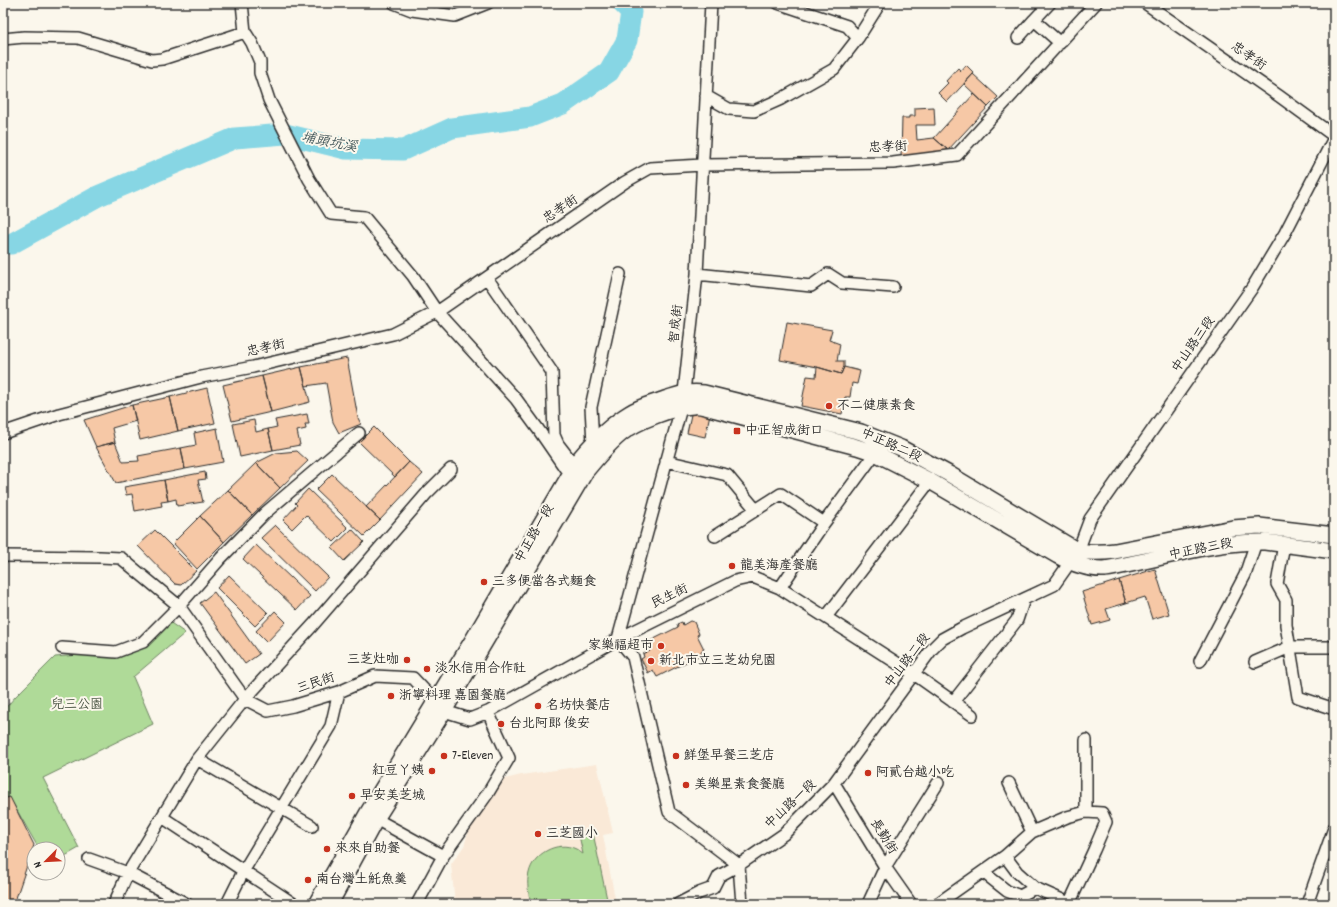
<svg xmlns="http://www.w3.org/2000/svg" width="1337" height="907" viewBox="0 0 1337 907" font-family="Dekko,'LXGW WenKai TC',sans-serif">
	<rect width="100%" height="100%" fill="#fbf7ec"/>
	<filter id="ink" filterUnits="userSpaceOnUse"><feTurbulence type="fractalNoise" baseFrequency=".025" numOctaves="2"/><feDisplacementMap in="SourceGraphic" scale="8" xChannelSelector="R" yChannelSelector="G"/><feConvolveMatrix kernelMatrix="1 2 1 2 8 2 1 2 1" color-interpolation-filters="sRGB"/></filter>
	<g filter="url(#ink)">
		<path fill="#fae9d7" d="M597 764 613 833 603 835 616 904H455L451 864 464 846 470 827 501 780 521 775Z"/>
		<path fill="#afda98" stroke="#6d8262" d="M168 621 185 633 133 677 153 724 43 778 79 848 58 860V849H39L10 798 3 802V711L15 697 55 657 116 652Z
			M593 833 608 904H531C529 894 526 883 529 873 533 854 557 840 576 849 578 850 581 853 583 854L579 835Z"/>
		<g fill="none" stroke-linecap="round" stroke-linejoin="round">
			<path stroke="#87d6e4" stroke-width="21" d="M3 244H11L98 196 235 138 285 134 346 149 403 150 452 128 530 117 563 104 609 72 627 40 631 12 622 3"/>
		</g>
		<path fill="#f6c8a6" stroke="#2b2b2b" d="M966 65 974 73 947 102 938 93 948 83 946 81 958 68 961 71Z
			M973 74 998 97 988 107 964 84Z
			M974 94 988 107 948 150 934 138Z
			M934 107 935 125H916L917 140 934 138 948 150 937 156 901 157 902 118H909V116H915V108Z
			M787 322 832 330 829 340 840 344 837 361H844V367L841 374 817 367 780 360Z
			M347 358 358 418 361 424 339 433 333 422 326 383 306 386 301 367Z
			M301 367 310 402 271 412 262 376Z
			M817 367 841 374 844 367 860 371 857 384 852 383 850 397H845L842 414 801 406 807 376 816 377Z
			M262 376 271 412 232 421 223 385Z
			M207 388 215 423 178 431 170 397Z
			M170 397 178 431 140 440 132 405Z
			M132 405 136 421 112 428 115 442 96 447 84 420Z
			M692 410 710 414 705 437 687 433Z
			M307 414 309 424H305L306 429 297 431 300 445 273 450 268 429 277 427 275 420Z
			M254 420 256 432 268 429 273 450 240 457 233 424Z
			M374 427 409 462 395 477 359 442Z
			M217 428 223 462 185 469 181 448 196 445 194 433Z
			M115 442 123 462 139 461 138 456 181 448 185 469 116 483 96 447Z
			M297 451 308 461 280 488 256 463 276 453Z
			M409 462 423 474 380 520 366 507Z
			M256 463 280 488 252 515 228 490Z
			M205 472 206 479 198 480 203 502 177 506 176 499 168 501 164 480Z
			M332 474 380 520 364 536 316 490Z
			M164 480 168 501 161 502 162 506 135 511 132 494 126 495 124 487Z
			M308 489 348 528 334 542 306 515 292 529 283 520 297 505 295 503Z
			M228 490 252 515 224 542 200 516Z
			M200 516 224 542 197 569 173 543Z
			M275 525 328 577 315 591 261 538Z
			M352 529 364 542 344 561 332 548Z
			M155 530 196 571 181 585 175 584 138 546Z
			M256 545 310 596 297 610 243 559Z
			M1155 569 1169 614 1152 619 1145 597 1126 603 1119 580Z
			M229 575 268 613 255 626 217 588Z
			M1119 580 1126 603 1106 609 1110 620 1092 625 1082 592Z
			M214 592 259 654 245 664 200 603Z
			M275 611 286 622 267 642 256 631Z
			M690 621 694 622 699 634 697 635 704 649 701 651 702 654 657 677 653 670 648 673 641 659 644 657 643 654 650 651 646 643 678 627 677 624 682 622 683 625Z
			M10 797 34 845 14 904 3 900V860L8 846 3 833V799Z"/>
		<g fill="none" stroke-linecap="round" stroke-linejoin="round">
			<g stroke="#2b2b2b" stroke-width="14">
				<path id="minor" d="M242 3 245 32
					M394 3 412 10 455 16 488 3
					M778 3 847 26 858 38
					M1145 3 1279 96 1334 136
					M1034 20 1050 3
					M1018 38 1034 20 1060 43
					M3 39 24 37 78 38 152 60 162 59 245 32 252 43 260 62V73L269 100 309 179 331 214 364 217 413 276 437 312 516 399 538 429 569 474
					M706 96 729 109 754 111 781 99 834 69 858 38 880 3
					M697 274 811 286 828 274 842 283 893 287
					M487 278 552 372 554 435 558 444 575 466
					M3 433 59 414 201 377 253 367 393 334 437 312 625 182 650 168 702 165 893 163 957 155 1096 3
					M596 447 593 443 591 407 620 274
					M666 461 727 475 756 510
					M715 536 781 494 824 523
					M1284 544 1277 584 1286 600V625L1298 697 1334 709
					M3 556 100 557 121 558 179 606 245 699 268 711 293 706 339 692 375 676 413 678 444 711 470 719 488 712 618 639 735 581 753 577 780 588 914 674 972 715
					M780 588 824 523 879 448
					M826 617 930 481
					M618 639 681 408 684 392 697 274 711 3
					M618 639 633 657 669 812 739 865 719 876 713 888 699 893 678 904
					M62 648 116 652 143 642 179 606 221 558 265 513 359 433
					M1200 661 1245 575 1256 542
					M1255 662 1290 647H1334
					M953 702 1017 620 1024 599
					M1086 740V812
					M197 759 312 826
					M834 783 885 867 911 904
					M1009 783 1032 832
					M162 817 294 904
					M376 819 443 856
					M1005 856 1017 872 1035 888 1069 903
					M89 859 128 873 187 904
					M983 872 1007 891 1020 896 1035 888
					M114 904 128 873 197 759 245 699 313 625 427 493 451 469
					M227 904 244 870 331 726 339 692
					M417 904 443 856 488 793 509 758 488 712
					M742 904 739 865 784 834 834 783 932 649 942 639 962 628 1054 585 1078 551 1090 519 1252 288 1285 233 1334 138
					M868 904 885 867 938 783
					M937 904 1005 856 1032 832 1067 817 1086 812 1102 813 1106 822 1094 850 1069 904
					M1307 904 1334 828"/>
			</g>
			<g stroke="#2b2b2b" stroke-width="18">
				<path id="major" d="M316 904 367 814 474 638 579 459C594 441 610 425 630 413 639 407 651 404 662 400 677 395 687 391 704 393L861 432 901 448 949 474 1078 551C1092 553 1100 553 1115 551L1233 528 1259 526 1334 535
					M330 904 376 819 444 711 586 471C597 458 608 444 622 433 637 421 674 407 693 406 697 405 701 406 705 407L857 447 875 453 930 481 1058 556C1073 564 1088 570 1105 569 1158 560 1211 541 1265 542L1334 551"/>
			</g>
			<use href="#minor" stroke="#fbf7ec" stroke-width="11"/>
			<use href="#major" stroke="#fbf7ec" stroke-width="15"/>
		</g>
	</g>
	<g fill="#c8321e" stroke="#fbf7ec" stroke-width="1.5">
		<circle cx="829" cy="406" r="4"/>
		<rect x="733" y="427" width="8" height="8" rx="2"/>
		<circle cx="732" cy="566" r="4"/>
		<circle cx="484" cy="582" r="4"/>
		<circle cx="661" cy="646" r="4"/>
		<circle cx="407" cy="660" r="4"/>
		<circle cx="651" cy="661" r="4"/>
		<circle cx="427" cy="669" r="4"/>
		<circle cx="391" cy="696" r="4"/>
		<circle cx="538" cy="706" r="4"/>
		<circle cx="501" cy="724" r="4"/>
		<circle cx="444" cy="756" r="4"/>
		<circle cx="676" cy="756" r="4"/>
		<circle cx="432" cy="771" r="4"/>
		<circle cx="868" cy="773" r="4"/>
		<circle cx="686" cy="785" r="4"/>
		<circle cx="352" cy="796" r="4"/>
		<circle cx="538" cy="834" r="4"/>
		<circle cx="327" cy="849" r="4"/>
		<circle cx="308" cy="880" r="4"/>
	</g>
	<g text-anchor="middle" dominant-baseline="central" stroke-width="4" stroke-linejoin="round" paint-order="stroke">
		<g font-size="13" fill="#2b2b2b" stroke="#fbf7ec">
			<text transform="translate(1248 57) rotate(35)">忠孝街</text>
			<text transform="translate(888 148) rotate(-3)">忠孝街</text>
			<text transform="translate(561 210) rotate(-34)">忠孝街</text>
			<text transform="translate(677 324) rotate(-84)">智成街</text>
			<text transform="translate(1194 345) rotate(-55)">中山路三段</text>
			<text transform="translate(266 349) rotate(-13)">忠孝街</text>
			<text transform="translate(891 446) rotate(24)">中正路二段</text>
			<text transform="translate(535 534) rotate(-60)">中正路一段</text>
			<text transform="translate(1201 550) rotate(-11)">中正路三段</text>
			<text transform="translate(670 597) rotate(-26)">民生街</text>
			<text transform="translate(908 661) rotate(-52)">中山路二段</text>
			<text transform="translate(316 684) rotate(-18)">三民街</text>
			<text transform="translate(791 805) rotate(-43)">中山路一段</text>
			<text transform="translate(883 837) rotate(58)">長勤街</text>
		</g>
		<g font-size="13" fill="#2b2b2b" stroke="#fbf7ec" text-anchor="start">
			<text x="837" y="406">不二健康素食</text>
			<text x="745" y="431">中正智成街口</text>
			<text x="740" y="566">龍美海產餐廳</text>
			<text x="492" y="582">三多便當各式麵食</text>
			<text x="653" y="646" text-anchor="end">家樂福超市</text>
			<text x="399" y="660" text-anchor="end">三芝灶咖</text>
			<text x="659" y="661">新北市立三芝幼兒園</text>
			<text x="435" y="669">淡水信用合作社</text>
			<text x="399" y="696">浙寧料理 嘉園餐廳</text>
			<text x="546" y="706">名坊快餐店</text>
			<text x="509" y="724">台北阿郎 俊安</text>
			<text x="452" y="756">7-Eleven</text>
			<text x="684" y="756">鮮堡早餐三芝店</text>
			<text x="424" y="771" text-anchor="end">紅豆ㄚ姨</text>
			<text x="876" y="773">阿貳台越小吃</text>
			<text x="694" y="785">美樂星素食餐廳</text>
			<text x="360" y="796">早安美芝城</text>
			<text x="546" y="834">三芝國小</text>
			<text x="335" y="849">來來自助餐</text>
			<text x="316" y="880">南台灣土魠魚羹</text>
		</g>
		<g font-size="13" fill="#4c5746" stroke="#fbf7ec">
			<text x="77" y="705">兒三公園</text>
		</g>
		<g font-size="14" font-style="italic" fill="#425659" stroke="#fbf7ec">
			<text transform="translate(329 143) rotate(11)">埔頭坑溪</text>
		</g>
	</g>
	<rect width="1337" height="907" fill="none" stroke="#fbf7ec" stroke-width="16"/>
	<rect x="8" y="8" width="1321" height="891" fill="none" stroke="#2b2b2b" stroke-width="1.5" filter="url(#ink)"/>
	<g transform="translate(46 861) rotate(246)"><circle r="19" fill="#fbf7ec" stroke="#a8a59f"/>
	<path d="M0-3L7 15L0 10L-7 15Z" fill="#c8321e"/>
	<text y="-6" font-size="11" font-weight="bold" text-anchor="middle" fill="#2b2b2b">N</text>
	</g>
</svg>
